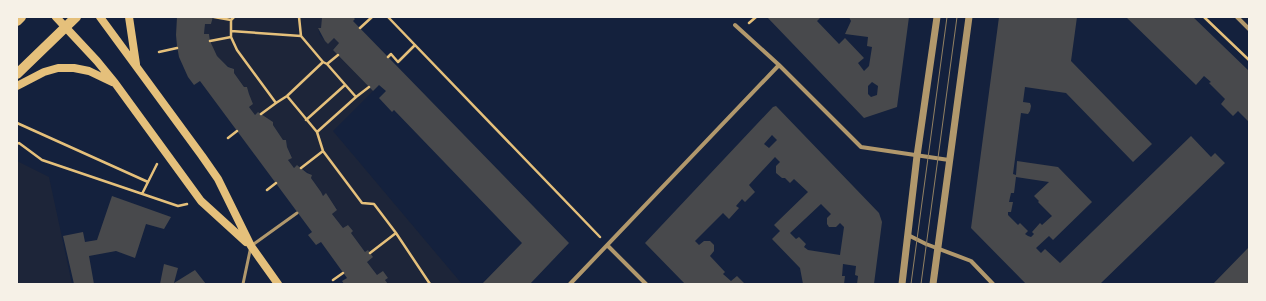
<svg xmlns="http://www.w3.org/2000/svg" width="1266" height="301" viewBox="0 0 1266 301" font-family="'Noto Serif',serif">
	<rect width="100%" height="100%" fill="#14213d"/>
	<path fill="#1d2539" d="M213 17H316V18H322L321 28H318L320 35 328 44 334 38 339 43 333 50 373 91 333 131 462 284H388L385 280 388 278 377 275 367 262 365 252 351 233 353 231 348 225 343 228 332 214 337 209 326 194 323 196 321 192 311 178 312 175 297 165 294 168 288 160 292 157 287 147 286 140H283L273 125V122L258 112 255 115 249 107 253 104 249 94 247 87H244L234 73V69C219 63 211 50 209 34H204L205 24H211Z
		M17 161 49 177 72 284H17Z"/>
	<path fill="#48494c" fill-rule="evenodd" d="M177 17H213L211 24H205L204 34H209L210 41 217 56 228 67 234 69V73L244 87H247L249 94 253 104 249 107 255 115 258 112 273 122V125L283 140H286L287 147 292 158 288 160 294 168 297 165 307 173 312 175 311 178 321 192 323 196 326 193 337 210 332 214 343 228 348 225 353 231 351 233 365 252 368 250 373 257 367 262 377 275 383 271 388 278 385 280 388 284H344L342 281 347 278 321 242 316 245 308 235 312 232 200 81 194 85 188 77 179 57 177 46 176 35Z
		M322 17H353L355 19 353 21 569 243 530 284H482L522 243 394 110 392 112 379 98 386 91 379 85 373 91 333 50 339 43 334 38 328 44 325 41 318 28H321Z
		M767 17H819L820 18 817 21 839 44 845 38 864 58 858 63 864 71 869 66 872 47 867 46 868 37 845 34 851 21 849 17H909L897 107 864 118ZM872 82 878 86 877 95 871 97 868 94V86Z
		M999 17H1077L1071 61 1152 144 1133 162 1066 93 1025 87 1023 102 1030 103 1031 106 1030 111 1028 114 1021 113 1013 174 1016 175 1017 161 1058 167 1092 202 1053 240 1049 236 1036 248 1041 253 1045 249 1060 263 1191 136 1211 157 1215 153 1225 163 1100 284H1026L971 228ZM1016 177 1049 182 1034 196 1039 201 1038 202 1052 216 1042 225 1040 223 1032 232 1034 234 1031 237 1028 236 1025 234 1028 231 1020 223 1018 225 1008 215V212H1011L1013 202H1009L1011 193H1014Z
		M1126 17H1193L1249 71V122L1238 111 1233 116 1221 104 1225 99 1209 83 1211 82 1204 76 1196 85Z
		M776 106 879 213 882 222 874 284H857L858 276 855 275 856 266 843 264 842 276H845L844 284H803L800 268 772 239 780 231 774 225 808 192 794 179 790 183 785 178H782L776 173V166L780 162 775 157 749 185 755 192 745 202 742 199 736 206 739 208 729 219 723 213 695 241 699 245 704 241H710L714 245V251L710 256 725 272 723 274 731 281 737 276 745 284H685L645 243 773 107ZM772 135 777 140 769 148 764 144ZM821 204 831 214 827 218V224L829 227H836L840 223 844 227 840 255 808 250 804 247 806 244 799 237 796 239 790 233Z
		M112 196 171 217 164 229 146 224 135 258 116 251 89 256 94 284H74L63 236 83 232 85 242 97 240Z
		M1249 247V284H1213Z
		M164 264 178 268 174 283 195 270 206 284H160Z"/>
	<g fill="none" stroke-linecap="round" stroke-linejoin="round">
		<path stroke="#e5c07b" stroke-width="2.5" d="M214 17 231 20 234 17
			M388 17 600 237
			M1204 17 1249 60
			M231 20V37L237 50 276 103 287 96 323 62 301 36
			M749 23 756 17
			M360 28 372 17
			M231 31 301 36 299 17
			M210 41 231 37
			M159 52 177 48
			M388 57 391 54 398 62 415 45
			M327 64 338 55
			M287 96 317 132 356 97 327 64 323 62
			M356 97 369 87
			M261 114 276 103
			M306 120 345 85
			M17 123 148 182
			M317 132 323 151 362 203 374 204 396 233 370 253
			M228 138 237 131
			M17 144 19 143 42 160 175 205 178 206 187 204
			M301 168 323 151
			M267 190 276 183
			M142 194 157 164
			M396 233 430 284
			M333 280 343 273"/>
		<path stroke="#b1986c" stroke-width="3" d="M243 284 251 246 297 213"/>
		<path stroke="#b1986c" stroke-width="4" d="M1237 17 1249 29
			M735 25 779 65 861 147 949 160
			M908 235 926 244 971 261 993 284
			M608 246 646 284
			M570 284 779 65"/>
		<path stroke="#b1986c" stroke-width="7" d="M902 284 917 156 937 17
			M933 284 969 17"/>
		<path stroke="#e5c07b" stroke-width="8" d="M56 17 97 61 115 83 201 201 246 242
			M100 17 202 156 218 179 251 246 278 284
			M129 17 136 64
			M17 86 44 72 58 68H74L89 71 112 82"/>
		<path stroke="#e5c07b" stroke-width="10" d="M17 21 21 17
			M17 74 76 17"/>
		<path stroke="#918062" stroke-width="1" d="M911 284 947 17
			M921 284 957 17"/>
	</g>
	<rect width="1266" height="301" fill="none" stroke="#f6f1e7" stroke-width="36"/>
</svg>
